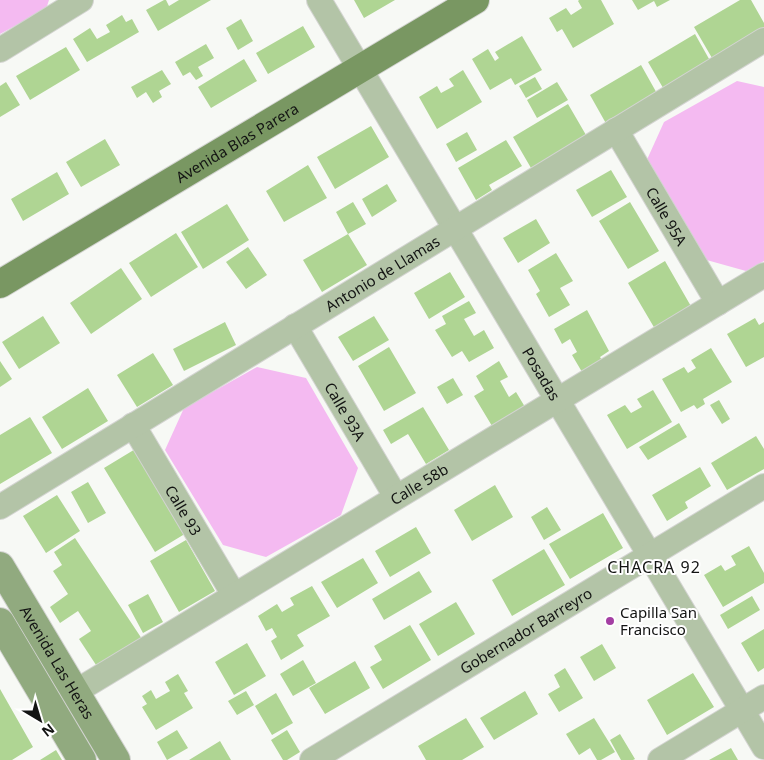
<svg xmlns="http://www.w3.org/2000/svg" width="764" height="760" viewBox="0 0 764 760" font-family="'Noto Sans',sans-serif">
	<rect width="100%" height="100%" fill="#f7f9f5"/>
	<path fill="#f4baf1" d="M0 0H49L46 9 0 34Z
		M737 81 764 87V261L746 271 703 259 645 164 664 122Z
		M257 367 306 378 358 468 341 515 266 557 223 545 165 450 184 408Z"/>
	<path fill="#afd593" d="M164 0H166L169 6 179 0H211L158 31 146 10Z
		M354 0H395L364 18Z
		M579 0H601L614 24 573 48 562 29 557 32 549 18 566 8 571 15 582 8 578 1Z
		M632 0H670L657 7 654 1 638 10Z
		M740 0H751L764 23V27L712 58 694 27Z
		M122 15 126 22 132 19 139 32 87 62 73 39 90 28 97 39 110 32 106 25Z
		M241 19 253 41 238 50 226 28Z
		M303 26 315 47 268 74 256 53Z
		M695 34 713 66 666 93 648 62Z
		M522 36 542 70 515 85 511 78 490 90 472 59 488 49 495 61 499 58 495 52Z
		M206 44 214 58 198 67 203 76 196 80 190 72 183 76 175 62Z
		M66 47 80 70 30 100 16 76Z
		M244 59 257 81 211 108 198 87Z
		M641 65 659 97 608 127 590 95Z
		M162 70 171 84 159 91 162 97 153 103 146 92 137 98 131 87Z
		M463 70 482 102 437 129 419 97 437 86 441 93 454 86 449 79Z
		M535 77 542 89 526 98 519 86Z
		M6 82 20 105 0 117V86Z
		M557 82 568 100 537 118 527 100Z
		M568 104 586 135 531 168 513 137Z
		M371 126 389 157 335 189 317 157Z
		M467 132 477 150 456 162 446 144Z
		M105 139 120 165 81 187 66 162Z
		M506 140 522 166 489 185 492 190 476 200 458 168Z
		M308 165 327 198 284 222 266 191Z
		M611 170 627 197 592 217 576 190Z
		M57 172 69 194 23 221 11 199Z
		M387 184 397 201 372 217 362 199Z
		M353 202 366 224 348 234 336 212Z
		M630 202 659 251 628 269 599 221Z
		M227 204 249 240 203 269 181 232Z
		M536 219 550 243 518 263 503 238Z
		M176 233 198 267 151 297 129 263Z
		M348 234 367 265 322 292 303 260Z
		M248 247 267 275 246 289 226 262Z
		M556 253 573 281 560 288 570 305 549 317 536 294 540 291 528 270Z
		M665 261 692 308 655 329 628 283Z
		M121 268 142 299 91 334 70 303Z
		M450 272 465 297 429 319 414 293Z
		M469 301 476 313 464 319 474 336 484 330 494 348 469 362 462 351 452 357 435 330 446 324 442 316Z
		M587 310 609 351 600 357 602 360 582 372 572 355 577 352 570 339 562 344 554 329Z
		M43 316 60 343 19 369 2 342Z
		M374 316 389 340 353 361 338 337Z
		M755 318 759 325 764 322V357L746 367 727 334Z
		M225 322 236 345 184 371 173 349Z
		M389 347 416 393 384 411 358 366Z
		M711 348 732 382 703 399 705 404 697 409 694 405 681 412 662 379 684 367 688 373 696 368 691 360Z
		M153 353 173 385 137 407 117 375Z
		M0 361 12 379 0 387Z
		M499 361 508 377 500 381 509 397 516 392 525 407 492 426 474 396 484 390 476 376Z
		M453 378 463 395 447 404 437 387Z
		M88 388 108 421 62 449 42 417Z
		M653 390 672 422 627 449 607 415 625 405 631 413 642 407 637 399Z
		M719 400 730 419 722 424 710 405Z
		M423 407 449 450 426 464 408 434 391 444 383 430Z
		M30 417 52 453 0 484V435Z
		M679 423 687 437 648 460 639 447Z
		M756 436 764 449V469L727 490 711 463Z
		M137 448 188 532 155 552 104 468Z
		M700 467 711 486 685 502 688 508 667 521 652 495Z
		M88 482 106 513 88 523 71 492Z
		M495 485 513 517 472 541 454 510Z
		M57 495 80 531 46 553 23 516Z
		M547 507 561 530 544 540 531 517Z
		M603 513 623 548 570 579 549 544Z
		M416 527 431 553 390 577 375 551Z
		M75 538 144 642 100 671 79 639 91 631 78 611 60 623 50 607 68 594 53 571 62 565 54 552Z
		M186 540 215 591 179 612 150 561Z
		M749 546 764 573V583L723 607 704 575 721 565 725 571 736 565 731 556Z
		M544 549 565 585 512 616 492 580Z
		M363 558 378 583 337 608 321 582Z
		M419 571 432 592 384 620 372 599Z
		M312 586 330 616 297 635 304 646 281 660 271 641 277 637 272 628 266 631 258 616 277 604 282 612 294 605 290 598Z
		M148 594 163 622 143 633 128 605Z
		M752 596 760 610 728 629 720 615Z
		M456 602 475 634 438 656 419 624Z
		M410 625 431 660 383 689 370 667 382 660 374 646Z
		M764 629V668L758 672 741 643Z
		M247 643 266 676 234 695 215 662Z
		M602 644 616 668 594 681 580 657Z
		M303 660 316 683 293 696 280 674Z
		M355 661 370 688 325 714 309 688Z
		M565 668 583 698 559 712 548 694 560 687 554 675Z
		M693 673 714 707 667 735 647 700Z
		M178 674 188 691 184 693 193 708 156 730 142 707 147 704 142 696 151 690 156 699 170 691 165 682Z
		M0 689 33 747 12 760H0Z
		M246 691 254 705 237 715 228 701Z
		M525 691 538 714 494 740 480 718Z
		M276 693 293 723 272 735 255 706Z
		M466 718 484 747 462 760H426L418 746Z
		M594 718 615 752 601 760H597L590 748 579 755 566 734Z
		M177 730 188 748 167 760 157 742Z
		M287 730 300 752 287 760H283L271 740Z
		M620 734 635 759 633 760H621L610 740Z
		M220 741 231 760H189Z
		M731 748 738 760H709Z
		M56 750 62 760H40Z"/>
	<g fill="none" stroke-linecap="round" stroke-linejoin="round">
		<g stroke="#d3d4d1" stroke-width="26">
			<g id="minor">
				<path id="s1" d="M319 0 764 747"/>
				<path d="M0 50 81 0"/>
				<path id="s2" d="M616 130 718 303"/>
				<path id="s3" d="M295 326 396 497"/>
				<path id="s4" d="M133 425 234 595"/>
				<path id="s5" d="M0 507 764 40"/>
				<path id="s6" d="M75 692 764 275"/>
				<path id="s7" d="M312 760 764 486"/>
				<path d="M660 760 764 697"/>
			</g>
		</g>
		<g stroke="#d3d4d1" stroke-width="30">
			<g id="secondary">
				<path id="s8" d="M0 566 116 760"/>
				<path d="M0 622 82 760"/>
			</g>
		</g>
		<g stroke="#d3d4d1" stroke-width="30">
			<g id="primary">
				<path id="s9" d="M0 284 475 0"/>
			</g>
		</g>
		<use href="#minor" stroke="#b3c4a7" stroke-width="24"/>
		<use href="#secondary" stroke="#91aa7f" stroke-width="28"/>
		<use href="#primary" stroke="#799762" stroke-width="28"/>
	</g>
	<circle fill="#a43fa3" stroke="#fff" stroke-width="2" cx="610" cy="621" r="5"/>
	<g text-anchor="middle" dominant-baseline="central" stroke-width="4" stroke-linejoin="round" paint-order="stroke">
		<g font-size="15" fill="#131413" stroke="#fff">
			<text stroke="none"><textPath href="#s9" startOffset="276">Avenida Blas Parera</textPath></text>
			<text stroke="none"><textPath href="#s2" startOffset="100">Calle 95A</textPath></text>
			<text stroke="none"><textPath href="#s5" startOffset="448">Antonio de Llamas</textPath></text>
			<text stroke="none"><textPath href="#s1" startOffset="435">Posadas</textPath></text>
			<text stroke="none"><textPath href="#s3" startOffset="99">Calle 93A</textPath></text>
			<text stroke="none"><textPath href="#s6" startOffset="402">Calle 58b</textPath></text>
			<text stroke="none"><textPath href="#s4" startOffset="99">Calle 93</textPath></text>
			<text stroke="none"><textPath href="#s7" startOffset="250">Gobernador Barreyro</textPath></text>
			<text stroke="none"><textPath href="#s8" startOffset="112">Avenida Las Heras</textPath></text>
		</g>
		<g font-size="15" fill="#131413" stroke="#fff" text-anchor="start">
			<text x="620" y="612">Capilla San<tspan x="620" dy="17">Francisco</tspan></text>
		</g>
		<g font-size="16" letter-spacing="1" fill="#131413" stroke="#fff">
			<text x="654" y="567">CHACRA 92</text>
		</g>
	</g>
	<g transform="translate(40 720) rotate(142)" stroke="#ffffff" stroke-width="4" paint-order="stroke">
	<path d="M0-4L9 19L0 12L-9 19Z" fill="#131413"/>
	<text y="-8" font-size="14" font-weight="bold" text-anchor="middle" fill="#131413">N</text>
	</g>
</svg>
